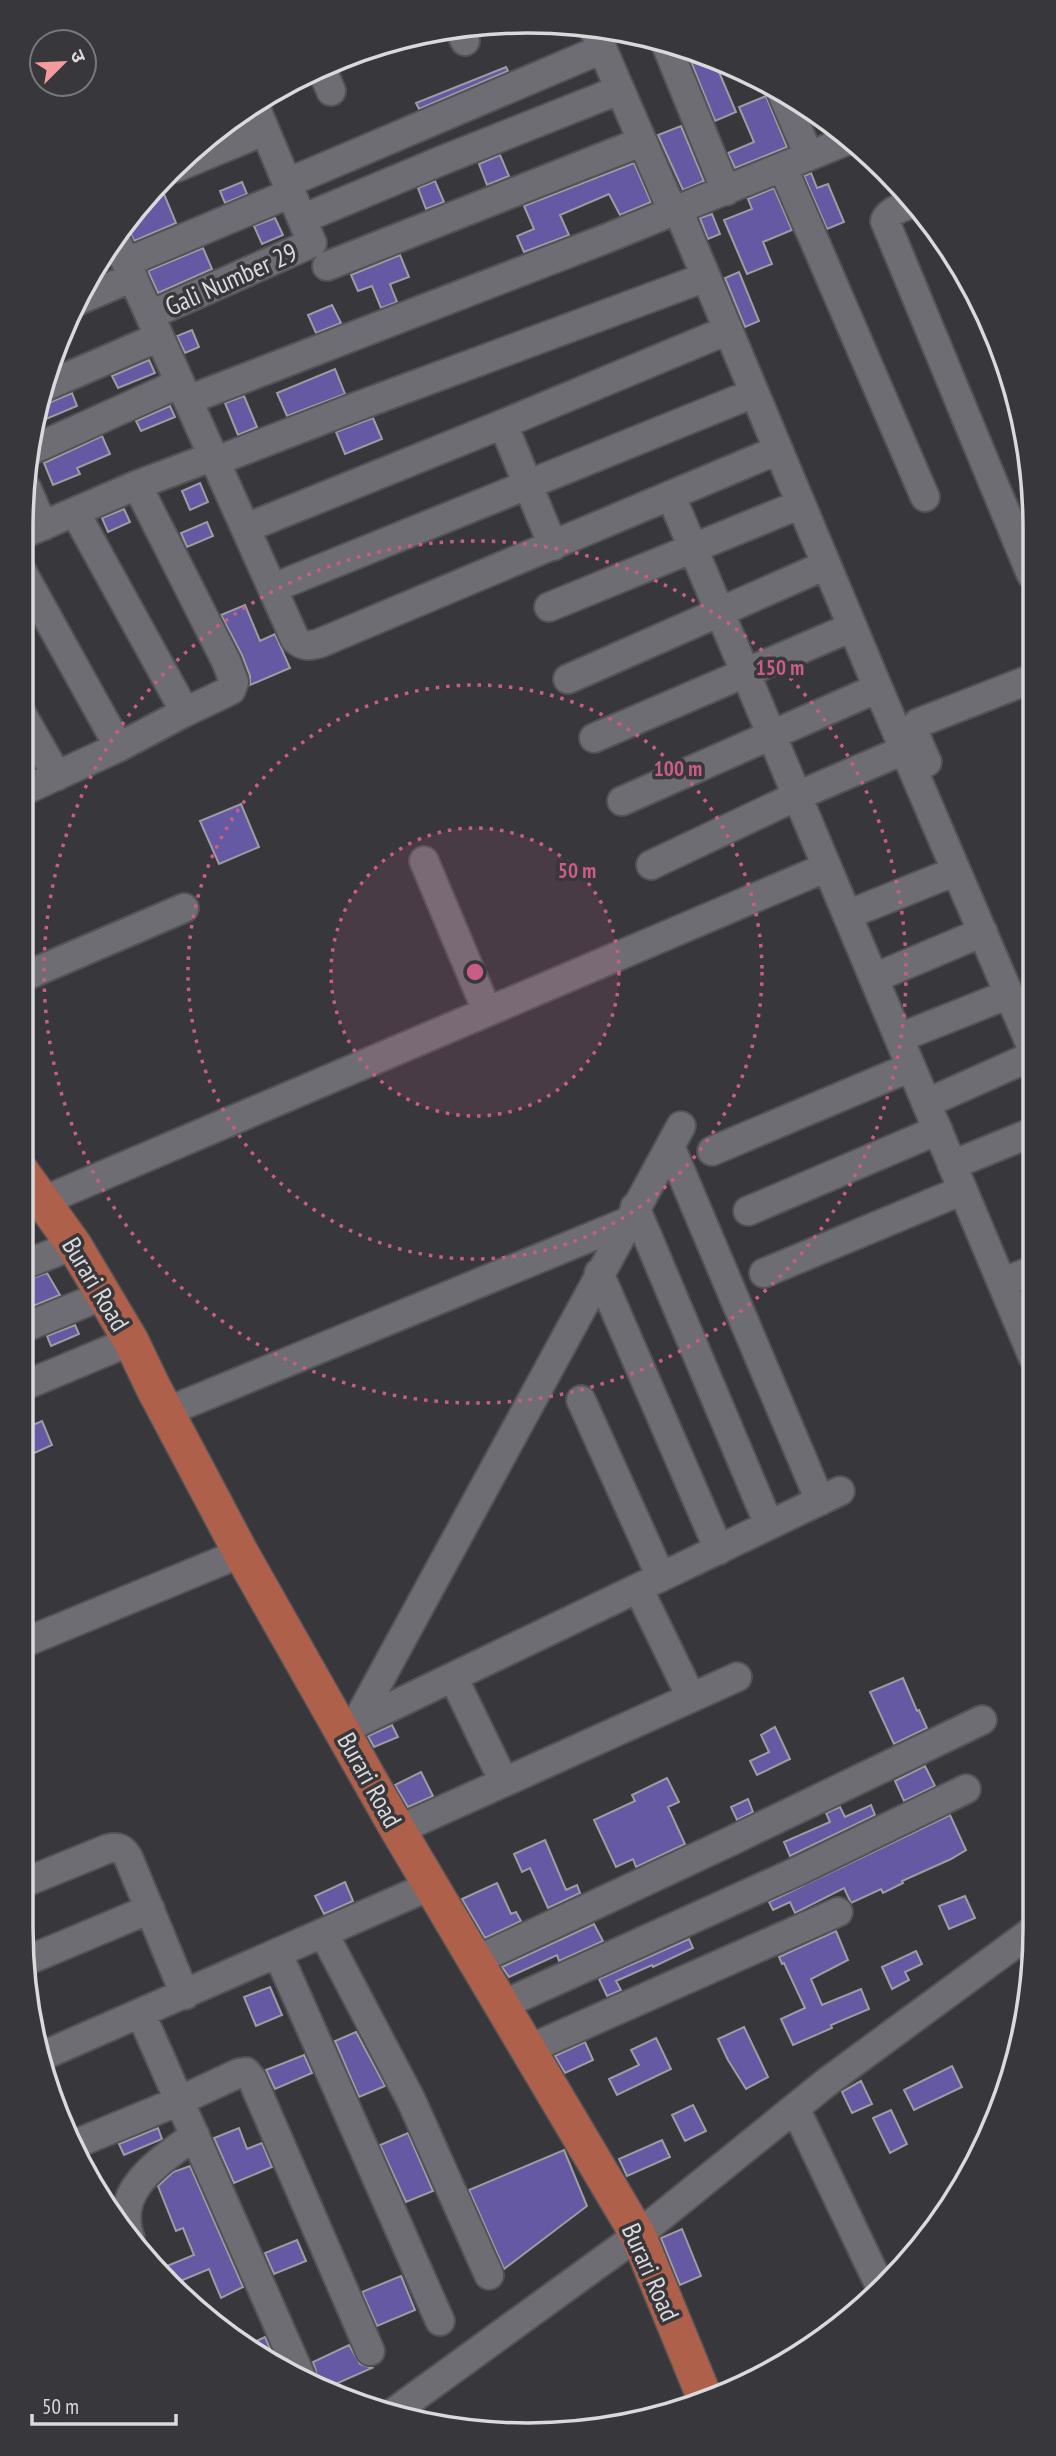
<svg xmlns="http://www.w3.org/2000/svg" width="1056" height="2456" viewBox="0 0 1056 2456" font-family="'PT Sans Narrow','Noto Sans Devanagari',sans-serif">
	<rect width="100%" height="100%" fill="#37373c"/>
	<path fill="#6559a3" stroke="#9d9ca3" stroke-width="2" d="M685 47 719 61 722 71 719 72 736 112 715 121Z
		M506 67 508 71 419 109 416 103Z
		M766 96 787 147 735 168 728 153 754 142 739 107Z
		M681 126 704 181 683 190 658 135Z
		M500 155 509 176 487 185 479 164Z
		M634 163 651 202 620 215 609 194 560 215 569 235 524 252 517 236 534 229 524 206Z
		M811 173 817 188 828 184 844 222 827 229 804 176Z
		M435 181 444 202 426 209 418 188Z
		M159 182 176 223 134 241 126 223 147 193Z
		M242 182 247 194 225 203 220 191Z
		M774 188 792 230 763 242 772 264 747 274 724 220 752 209 748 199Z
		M712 214 720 234 708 239 700 218Z
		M275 218 283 235 262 244 254 226Z
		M203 248 212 269 158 293 148 271Z
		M400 255 409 277 390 284 397 302 381 308 372 286 358 291 351 275Z
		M739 272 759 321 745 327 725 278Z
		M332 305 341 323 316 333 308 315Z
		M192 330 199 347 185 353 177 336Z
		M149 360 155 373 118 388 112 376Z
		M335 369 345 394 287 416 277 393Z
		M72 393 77 406 39 422 42 403 51 402Z
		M244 396 257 427 238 435 225 403Z
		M170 406 175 417 141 431 136 421Z
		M373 418 382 439 345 454 336 432Z
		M102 436 110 454 77 468 80 474 53 485 44 463Z
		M200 483 208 502 190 510 182 491Z
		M124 509 130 522 108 532 102 518Z
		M207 522 213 536 187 547 181 533Z
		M245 605 260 641 275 634 290 668 250 685V676L242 655 221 615Z
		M241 804 259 847 219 864 200 821Z
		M47 1273 60 1295 21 1311V1282Z
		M75 1325 79 1334 51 1346 47 1336Z
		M42 1421 52 1445 21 1459V1430Z
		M903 1678 917 1711 919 1710 927 1728 894 1744 870 1692Z
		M392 1725 398 1737 374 1747 368 1736Z
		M775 1727 790 1759 757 1775 750 1761 769 1752 761 1735Z
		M925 1766 935 1786 904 1801 895 1781Z
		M421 1772 433 1796 408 1807 395 1785Z
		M667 1778 679 1802 668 1807 685 1844 636 1867 633 1859 616 1867 594 1820 635 1801 632 1795Z
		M748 1799 753 1812 737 1820 731 1807Z
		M871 1805 875 1815 790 1856 784 1842 830 1822 826 1813 840 1807 845 1817Z
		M950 1815 966 1850 951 1859 902 1881 903 1883 883 1893 881 1889 851 1903 844 1888 795 1913 790 1902 773 1910 769 1902Z
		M545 1840 566 1890 577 1885 580 1893 548 1908 530 1868 522 1872 514 1854Z
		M345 1882 353 1901 324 1914 315 1896Z
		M497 1883 511 1914 516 1912 521 1921 485 1938 462 1899Z
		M965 1896 975 1918 949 1929 939 1906Z
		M594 1924 603 1941 559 1961 557 1955 509 1977 502 1967Z
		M836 1931 848 1960 811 1979 822 2005 861 1989 869 2009 831 2025 832 2028 793 2045 781 2019 805 2008 784 1963 782 1964 779 1957Z
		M689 1939 693 1948 653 1967 652 1965 616 1981 621 1990 607 1996 599 1979Z
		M916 1951 922 1964 905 1972 909 1980 892 1989 882 1967Z
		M270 1987 282 2015 256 2026 244 1997Z
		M744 2027 768 2077 746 2089 728 2060 718 2039Z
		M356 2032 385 2086 359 2097 335 2041Z
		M656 2038 671 2069 617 2095 609 2079 639 2065 631 2050Z
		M585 2042 593 2060 565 2073 555 2056Z
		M304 2055 312 2073 275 2089 266 2070Z
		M952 2066 962 2087 914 2110 904 2090Z
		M861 2081 872 2104 852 2113 842 2092Z
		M693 2105 706 2131 685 2141 672 2115Z
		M891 2110 907 2144 890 2153 873 2118Z
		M158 2128 162 2139 124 2155 119 2144Z
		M239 2128 247 2149 262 2143 272 2167 234 2183 214 2138Z
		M408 2133 433 2191 406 2202 380 2145Z
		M662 2140 670 2157 627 2176 619 2159Z
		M564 2150 587 2206 504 2269 469 2190Z
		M190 2166 243 2287 221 2298 209 2269 173 2284 157 2270 194 2255 183 2228 176 2231 158 2186 173 2172Z
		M682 2229 701 2276 680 2285 661 2238Z
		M297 2240 306 2261 274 2274 265 2253Z
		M401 2276 415 2310 377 2326 362 2292Z
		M265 2337 279 2369 248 2345Z
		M349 2345 360 2364 372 2368 329 2387 316 2383V2371L313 2362Z"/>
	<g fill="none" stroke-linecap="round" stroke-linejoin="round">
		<g stroke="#535357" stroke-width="32">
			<path id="minor" d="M592 25 673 212
				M459 28 465 41
				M665 42 726 191
				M321 67 331 91
				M782 93 809 156
				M175 168 264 131
				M783 168 925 497
				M287 183 602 49
				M913 203C904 207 888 211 885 221L1031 574
				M678 210 878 688 1032 1048
				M302 219 443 160 619 90
				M115 238 295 639C303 647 310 646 320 643L778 450
				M127 262 291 193
				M327 266 641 142
				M77 301 133 277
				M150 315 312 243 254 104
				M44 387 159 337
				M188 400 605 239 846 141
				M503 424 553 546
				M34 449 180 383
				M216 461 361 405 706 277
				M27 489 43 526
				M671 496 1033 1357
				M75 512 185 712
				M246 528 503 424 728 330
				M21 535 137 485 214 456
				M21 570 119 747
				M273 588 754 393
				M549 607 801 504
				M568 679 826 565
				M21 713 57 776
				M594 738 852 627
				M927 762C922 750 912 735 918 723L1031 679
				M21 792 119 747 185 712 223 694 231 690 234 682 226 661 137 485
				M622 801 878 688
				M424 861 487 1011
				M651 865 797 796 904 750
				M847 915 956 871
				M21 978 184 908
				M874 978 983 932
				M899 1038 1009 994
				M927 1103 1032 1056
				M670 1146 820 1501
				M712 1151 911 1067
				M952 1165 1033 1132
				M43 1201 827 867
				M635 1207 769 1525
				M748 1211 938 1130
				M21 1266 74 1245
				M599 1273 719 1550
				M764 1273 963 1190
				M1002 1283 1033 1270
				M21 1329 104 1295
				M21 1387 131 1341
				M581 1400 661 1577
				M166 1412 627 1222
				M638 1588 691 1697
				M21 1644 241 1553
				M453 1677 504 1782
				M355 1725 681 1126
				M351 1726 840 1491
				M398 1830 737 1677
				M21 1884 107 1849C118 1846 122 1848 128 1857L185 1995
				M324 1934 411 2100 489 2275
				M278 1954 440 2321
				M26 1961 150 1909
				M475 1961 733 1840 982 1720
				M500 2006 798 1871 966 1789
				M141 2014 301 2377
				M527 2050 838 1912
				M42 2056 430 1886
				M795 2108 880 2286
				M73 2145 179 2101 239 2073 246 2072 252 2079 370 2351
				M130 2238C112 2189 161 2161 195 2135
				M394 2412 638 2235 827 2082 1035 1929"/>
		</g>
		<g stroke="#535357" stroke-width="38">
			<path id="major" d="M21 1171 74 1245 131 1341 153 1387 241 1553 398 1830 638 2235 704 2396"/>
		</g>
		<use href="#minor" stroke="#6e6d73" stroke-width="28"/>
		<use href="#major" stroke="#ae604a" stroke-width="35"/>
	</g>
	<circle cx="475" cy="972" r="144" fill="#ca5c88" fill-opacity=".12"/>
	<g fill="none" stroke="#ca5c88" stroke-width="3.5" stroke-dasharray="3.5 7">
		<circle cx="475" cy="972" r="144"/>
		<circle cx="475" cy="972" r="287"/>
		<circle cx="475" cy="972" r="431"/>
	</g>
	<g text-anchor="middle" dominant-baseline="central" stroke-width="7" stroke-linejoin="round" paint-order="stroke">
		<g font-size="26" fill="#dadadd" stroke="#37373c">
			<text transform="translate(231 279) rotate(-24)">Gali Number 29</text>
			<text transform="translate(96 1284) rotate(59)">Burari Road</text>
			<text transform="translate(370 1780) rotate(61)">Burari Road</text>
			<text transform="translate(651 2272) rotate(66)">Burari Road</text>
		</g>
	</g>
	<path d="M0 0H1056V2456H0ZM528 33H528A495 495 0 0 1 1023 528V1928A495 495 0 0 1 528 2423H528A495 495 0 0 1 33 1928V528A495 495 0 0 1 528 33Z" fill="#37373c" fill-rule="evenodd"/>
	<path fill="none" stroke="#dadadd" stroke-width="3.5" d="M528 33H528A495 495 0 0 1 1023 528V1928A495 495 0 0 1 528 2423H528A495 495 0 0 1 33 1928V528A495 495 0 0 1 528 33Z"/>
	<circle cx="475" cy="972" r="10" fill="#ca5c88" stroke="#37373c" stroke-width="3.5"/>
	<g font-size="21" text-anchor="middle" font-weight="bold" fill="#ca5c88" stroke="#37373c" stroke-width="7" stroke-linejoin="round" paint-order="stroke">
		<text x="780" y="675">150 m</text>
		<text x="678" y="776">100 m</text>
		<text x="577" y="878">50 m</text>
	</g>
	<g transform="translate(63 63) rotate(66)"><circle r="33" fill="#37373c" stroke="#78787c" stroke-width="2"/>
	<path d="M0-5L12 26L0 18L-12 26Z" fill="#f59b9c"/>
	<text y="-10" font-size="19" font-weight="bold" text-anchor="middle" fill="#dadadd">उ</text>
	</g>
	<path d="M32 2414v10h144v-10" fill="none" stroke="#dadadd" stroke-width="3.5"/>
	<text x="42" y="2414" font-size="21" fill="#dadadd" stroke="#37373c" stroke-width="5" paint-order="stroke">50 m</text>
</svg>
